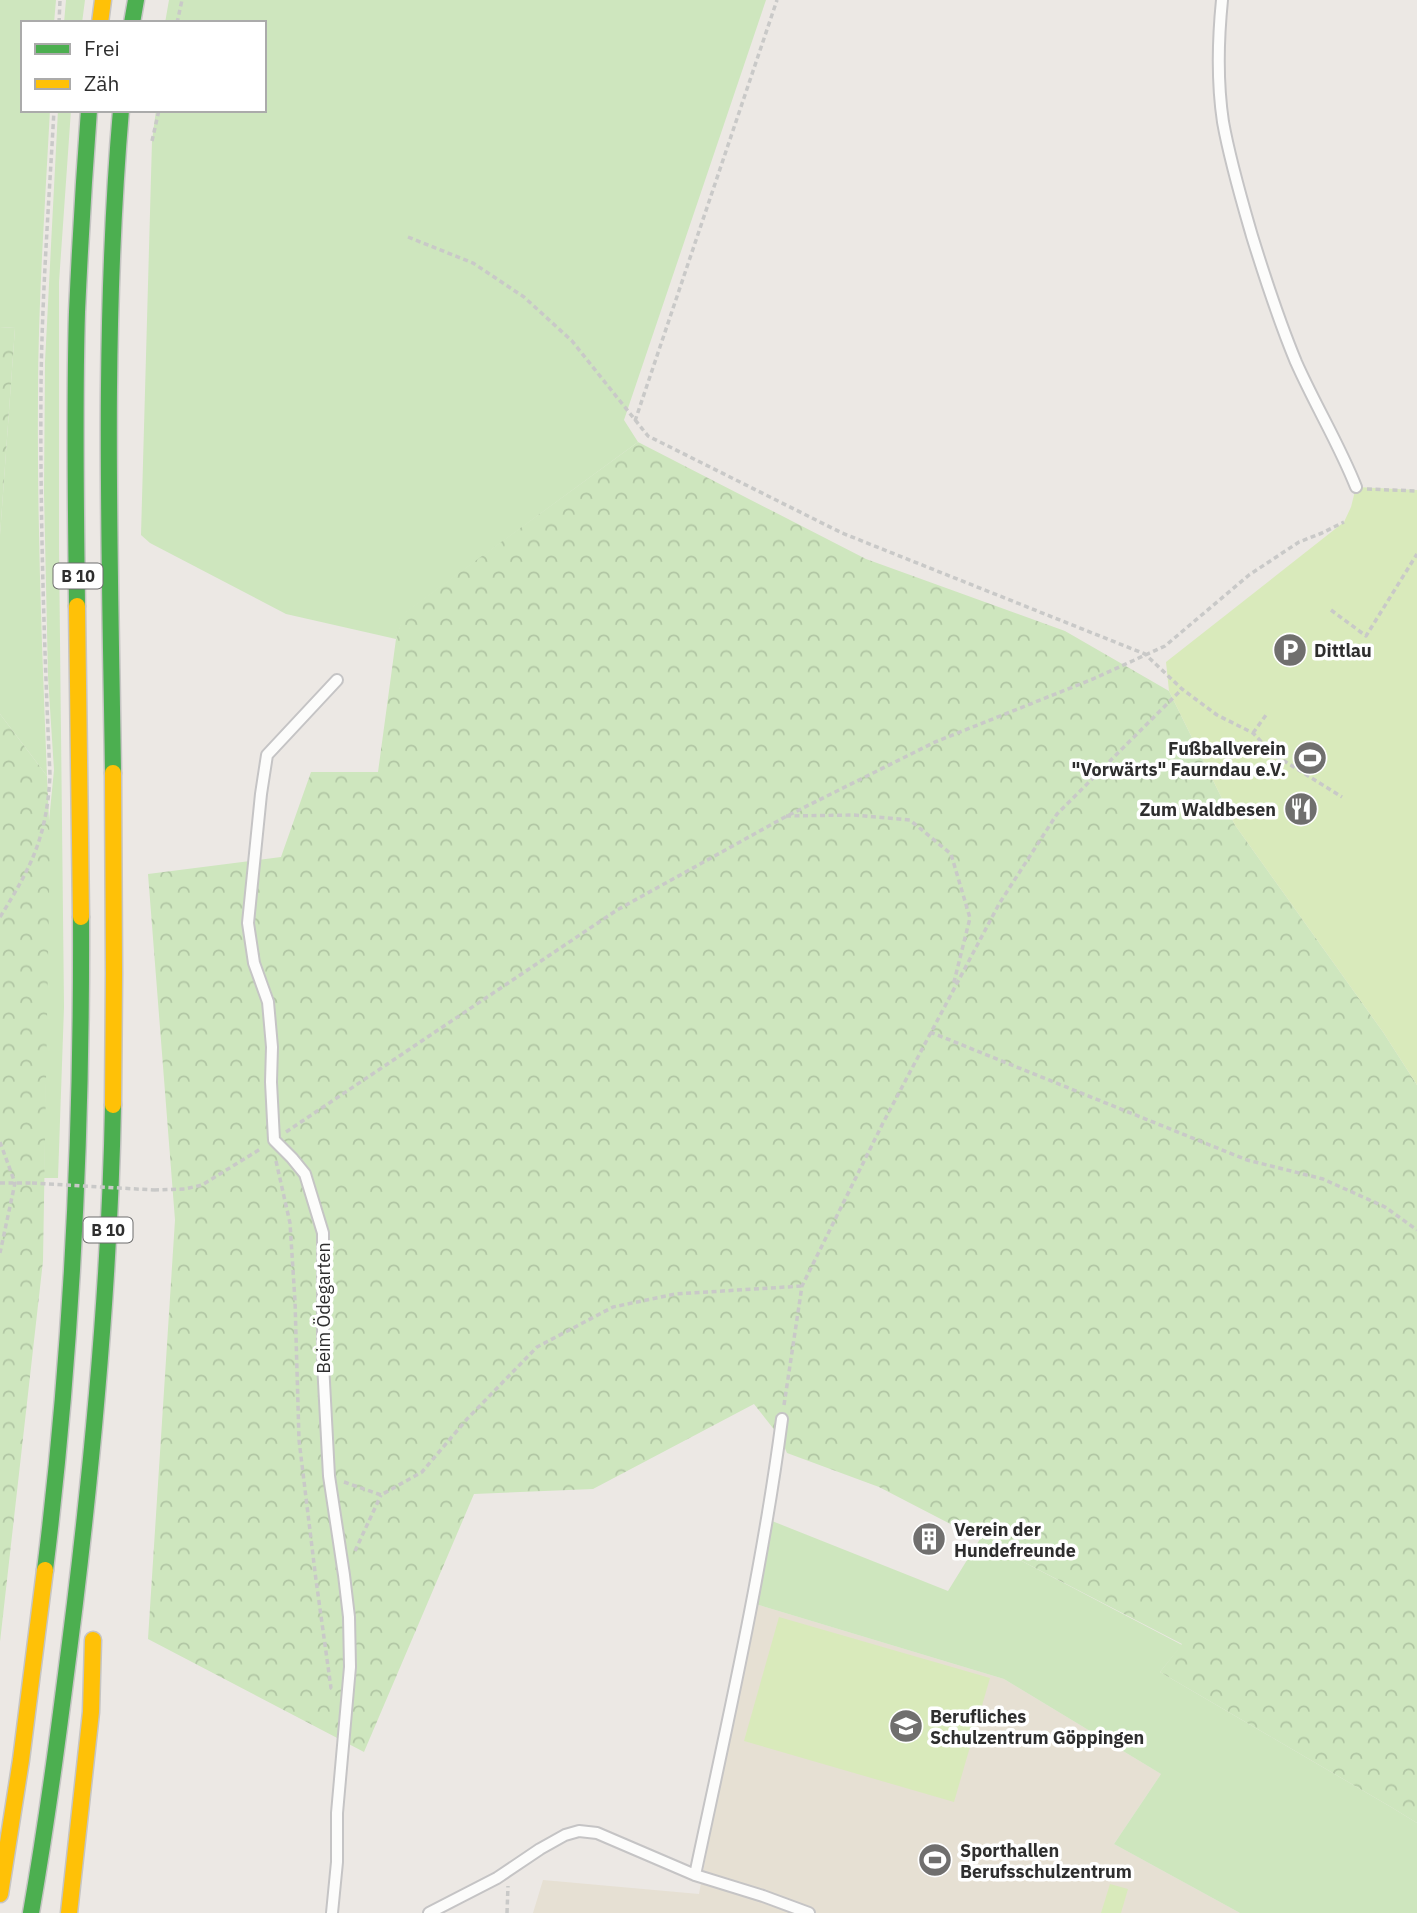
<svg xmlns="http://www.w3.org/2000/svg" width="1417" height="1913" viewBox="0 0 1417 1913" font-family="'IBM Plex Sans',sans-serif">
	<defs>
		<pattern id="forest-crowns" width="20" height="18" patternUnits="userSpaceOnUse" patternTransform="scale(1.75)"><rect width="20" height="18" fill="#cee6be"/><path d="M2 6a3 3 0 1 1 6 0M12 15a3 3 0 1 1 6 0" fill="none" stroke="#b1c6a4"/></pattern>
	</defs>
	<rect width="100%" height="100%" fill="#ece8e4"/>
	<path fill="#e6e0d3" d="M752 1603 1004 1679 1161 1774 1114 1844 1240 1913H533L543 1880 699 1894Z"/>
	<path fill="#cee6be" d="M0 0H56L54 23H23V110H50C45 206 38 302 38 398 37 524 42 650 47 776L0 714V535L15 328 0 327Z
		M66 0H85L82 23H64Z
		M169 0H766L624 420 638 442 405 613 396 639 286 614 150 543 141 535 152 141 156 110H264V23H165Z
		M58 110H71L59 282V548L64 1007 58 1178H44L49 821 54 770 48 677 44 492 45 362Z
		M767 1519 948 1591 980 1539 1182 1645 1160 1672 1391 1807 1417 1823V1913H1240L1114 1844 1161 1774 1004 1679 752 1603Z"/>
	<path fill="url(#forest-crowns)" d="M0 327 15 328 0 535Z
		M638 442 866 559 1065 631 1169 691 1235 825 1383 1032 1417 1085V1823L1391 1807 1160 1672 1182 1644 879 1487 787 1453 780 1437 754 1404 593 1489 474 1494 364 1752 148 1639 175 1220 148 874 281 857 311 772H378L396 639 404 613Z
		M0 714 47 776 50 842 43 1261 0 1642Z"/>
	<path fill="#d9eabb" d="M1356 487 1417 490V1085L1383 1032 1235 825 1169 691 1166 662 1344 522 1351 507Z
		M779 1617 990 1678 954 1802 744 1741Z
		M1110 1884 1128 1889 1121 1913H1101Z"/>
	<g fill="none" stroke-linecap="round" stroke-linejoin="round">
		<g stroke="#c5c4c5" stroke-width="14">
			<path id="lane" d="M1222 0C1218 40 1217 82 1223 122 1230 161 1241 198 1252 236 1265 278 1279 321 1296 362 1315 405 1339 444 1356 487
				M695 1875C727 1724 762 1572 782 1419
				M332 1913 337 1862V1813L350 1667 349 1617 344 1575 329 1476 323 1363V1233L305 1174 292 1158 274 1140 271 1082 272 1047 268 1002 254 963 248 923 261 794 267 755 337 680
				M429 1913 497 1878 540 1849 565 1835 579 1831 597 1833 695 1875 763 1896 809 1913"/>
		</g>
		<g stroke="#c6c5c4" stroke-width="19">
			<path id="fast" d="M132 23 136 0
				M77 606C76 508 74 410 77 312 80 245 84 177 89 110
				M113 773C110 552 102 331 121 110
				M45 1570C72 1353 82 1135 81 917
				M31 1913C49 1810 62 1707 75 1603 95 1438 110 1272 113 1105"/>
		</g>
		<g stroke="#c6c5c4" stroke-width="19">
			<path id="slow" d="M100 23 103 0
				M77 606 81 917
				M113 773 114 974 113 1105
				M0 1894 21 1760 45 1570
				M69 1913 91 1712 93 1640"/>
		</g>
		<path stroke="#c9c9c8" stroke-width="3.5" stroke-dasharray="5 3.5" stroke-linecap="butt" d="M59 23 60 0
			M177 23 182 0
			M152 141 159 110
			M408 237 473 263 524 297 572 341 648 436 842 533 1145 654 1182 689 1217 715 1253 733 1273 754 1342 797
			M635 421 777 0
			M1367 489 1417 491
			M1331 610 1366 636 1417 554
			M1253 733 1266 715
			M786 816 854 815 910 820 951 854 970 918 953 986
			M0 917C32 866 47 836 50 775 44 645 40 516 41 386 42 294 49 202 54 110
			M930 1032 1247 1160 1323 1179 1385 1207 1417 1230
			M286 1132 617 910 785 817 935 742 1093 679 1165 646 1249 575 1299 542 1322 533 1344 522
			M0 1142 15 1183 0 1253
			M276 1161 290 1223 295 1301 299 1440 316 1580 331 1688 334 1690
			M0 1183H32
			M154 1190 185 1189 202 1185 262 1148
			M784 1405 802 1286 883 1123 999 904 1057 814 1182 689
			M344 1482 381 1495 422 1472 467 1419 537 1347 613 1307 675 1294 802 1286
			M355 1551 381 1495
			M507 1913 508 1886"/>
		<use href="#lane" stroke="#fcfcfb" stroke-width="10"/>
		<use href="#fast" stroke="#4caf50" stroke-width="16"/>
		<use href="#slow" stroke="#ffc107" stroke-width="16"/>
		<path stroke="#c9c9c8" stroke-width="3.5" stroke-dasharray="5 3.5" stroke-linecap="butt" d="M32 1183 154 1190"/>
	</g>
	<defs>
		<g id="parking-disc" transform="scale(1.75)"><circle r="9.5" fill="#706f6e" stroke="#fff"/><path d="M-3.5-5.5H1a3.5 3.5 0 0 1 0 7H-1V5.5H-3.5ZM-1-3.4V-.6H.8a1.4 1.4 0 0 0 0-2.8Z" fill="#fff"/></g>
		<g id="stadium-disc" transform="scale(1.75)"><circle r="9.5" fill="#706f6e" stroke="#fff"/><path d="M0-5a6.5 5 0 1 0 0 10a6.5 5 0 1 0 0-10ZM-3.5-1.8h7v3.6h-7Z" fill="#fff"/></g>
		<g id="restaurant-disc" transform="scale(1.75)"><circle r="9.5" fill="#706f6e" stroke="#fff"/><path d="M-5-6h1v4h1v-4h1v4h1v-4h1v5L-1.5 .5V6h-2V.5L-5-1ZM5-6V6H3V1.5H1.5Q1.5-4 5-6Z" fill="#fff"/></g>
		<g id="building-disc" transform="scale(1.75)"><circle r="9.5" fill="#706f6e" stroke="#fff"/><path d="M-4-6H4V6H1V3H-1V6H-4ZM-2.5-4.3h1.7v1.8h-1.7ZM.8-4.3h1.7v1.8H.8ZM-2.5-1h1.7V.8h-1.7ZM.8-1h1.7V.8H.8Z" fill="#fff"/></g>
		<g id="school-disc" transform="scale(1.75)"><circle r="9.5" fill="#706f6e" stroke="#fff"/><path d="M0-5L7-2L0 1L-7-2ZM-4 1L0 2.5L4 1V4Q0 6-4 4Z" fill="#fff"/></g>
	</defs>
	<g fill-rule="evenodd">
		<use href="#parking-disc" x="1290" y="650"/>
		<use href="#stadium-disc" x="1310" y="758"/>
		<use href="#restaurant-disc" x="1301" y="809"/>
		<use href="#building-disc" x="929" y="1539"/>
		<use href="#school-disc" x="906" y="1726"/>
		<use href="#stadium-disc" x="935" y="1860"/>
	</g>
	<g text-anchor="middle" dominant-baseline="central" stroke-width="7" stroke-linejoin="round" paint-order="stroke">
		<g fill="#fff" stroke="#6d6d6d" stroke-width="2">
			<rect x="53.5" y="563.5" width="49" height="25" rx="5"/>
			<rect x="83.5" y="1217.5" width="49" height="25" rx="5"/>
		</g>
		<g font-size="16" font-weight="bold" fill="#2e2e2e">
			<text x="78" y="576">B 10</text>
			<text x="108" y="1230">B 10</text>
		</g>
		<g font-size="18" font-weight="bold" fill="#2e2e2e" stroke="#fff" text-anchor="start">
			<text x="1314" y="650">Dittlau</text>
			<text x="1286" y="748" text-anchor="end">Fußballverein<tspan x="1286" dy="21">"Vorwärts" Faurndau e.V.</tspan></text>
			<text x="1276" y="809" text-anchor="end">Zum Waldbesen</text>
			<text x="954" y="1529">Verein der<tspan x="954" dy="21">Hundefreunde</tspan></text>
			<text x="930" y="1716">Berufliches<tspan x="930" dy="21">Schulzentrum Göppingen</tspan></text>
			<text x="960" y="1850">Sporthallen<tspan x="960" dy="21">Berufsschulzentrum</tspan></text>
		</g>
		<g font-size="18" fill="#2e2e2e" stroke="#fff">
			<text transform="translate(323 1308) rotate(-90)">Beim Ödegarten</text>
		</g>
	</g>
	<rect x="21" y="21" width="245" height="91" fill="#ffffff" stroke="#ababab" stroke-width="2"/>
	<rect x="35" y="44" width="35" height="10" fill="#4caf50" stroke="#ababab" stroke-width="2"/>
	<text x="84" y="56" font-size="21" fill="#2e2e2e">Frei</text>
	<rect x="35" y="79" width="35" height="10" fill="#ffc107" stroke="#ababab" stroke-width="2"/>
	<text x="84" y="91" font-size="21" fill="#2e2e2e">Zäh</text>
</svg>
